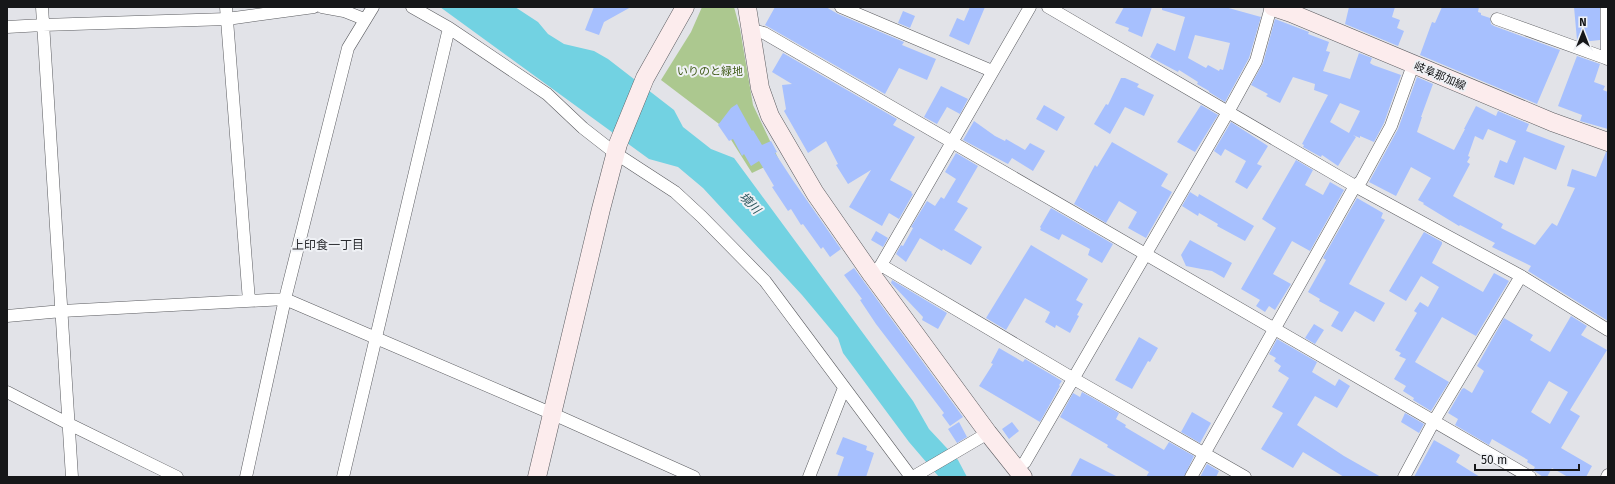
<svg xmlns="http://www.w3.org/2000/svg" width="1615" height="484" viewBox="0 0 1615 484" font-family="'Fira Sans','Noto Sans JP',sans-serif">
	<rect width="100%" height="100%" fill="#e2e3e8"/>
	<path fill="#acc88f" d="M702 7H734L740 29 753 105 779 160 752 173 723 127 661 80 691 32Z"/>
	<path fill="#72d2e2" d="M440 7H515L538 22 548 34 564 44 594 51 608 59 674 110 683 127 711 149 734 158 913 401 929 429 958 460 967 477H939L909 442 843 353 838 338 802 295 703 188 678 167 649 159Z"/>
	<path fill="#a7c0fe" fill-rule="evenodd" d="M594 7H631L604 22 599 35 585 30Z
		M775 7H826L838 14 904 42 902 45 936 59 927 80 899 68 885 94 765 25Z
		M970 7H985L969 45 949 36 957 18 964 21Z
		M1124 7H1152L1142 37 1128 31 1129 28 1115 23Z
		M1162 7H1225L1261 17 1249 58 1225 102 1209 92V91L1197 84 1198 82 1179 70 1178 72 1150 57 1157 43 1175 51 1185 17 1162 10ZM1195 35 1230 43 1223 70 1220 69 1219 71 1208 65 1206 68 1188 58Z
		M1349 7H1395L1392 17 1400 20 1397 28 1404 31 1398 46 1345 24Z
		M1442 7H1479L1478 12 1481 13V15L1490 18 1491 24 1494 26 1560 50 1537 104 1420 55 1432 22 1435 23Z
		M1574 7H1600V40L1582 42 1577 40Z
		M903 11 915 16 910 28 898 23Z
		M1275 19 1309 32 1308 34 1329 42 1326 51 1330 52 1323 71 1350 79 1359 53 1372 58 1370 63 1373 65 1401 75 1384 123 1374 142 1360 136V138L1353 135 1356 137 1338 166 1322 155 1321 157 1303 147 1304 145 1302 144 1328 95 1314 90 1315 84 1293 77 1280 103 1266 96 1268 94 1251 85 1263 63ZM1340 103 1360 111 1349 133 1330 122Z
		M783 53 897 119 893 125 915 137 890 180 912 192 911 193 913 194 899 219 889 213 882 226 849 207 871 170 848 184 836 165 838 164 826 141 808 153 784 111 786 109 782 85 792 84 772 72Z
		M1577 56 1600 64 1594 82 1605 86 1603 90 1608 92V129L1580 121 1582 115 1558 106Z
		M1417 77 1433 84 1421 117H1422L1417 132 1454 150 1465 129H1464L1476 106 1496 116 1498 111 1529 124 1526 131 1565 146 1556 170 1524 157 1514 185 1494 177 1500 160 1507 163 1516 141 1488 129 1483 140 1475 136 1468 156 1470 157 1467 162 1470 164 1453 196 1503 224 1501 228 1535 245 1552 223 1557 226 1575 188 1567 186 1572 169 1596 177 1606 152H1608V321L1528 271 1531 266 1492 247 1495 243 1460 225 1459 226 1423 204 1424 203 1418 200 1431 178 1411 167 1396 196 1369 182 1398 129Z
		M1121 78H1125L1139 84 1137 87 1154 95 1144 116 1125 107 1110 134 1094 124 1106 104 1108 105Z
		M941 86 968 99 960 114 947 107 937 124 924 117Z
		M737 104 752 131 753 130 762 145 771 141 777 152 775 153 792 179 841 249 830 257 823 247 821 249 803 224 801 225 791 209 788 211 772 187 774 186 759 161 751 166 744 154 742 156 733 139 729 141 718 125 731 108Z
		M1044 105 1065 117 1057 131 1036 119Z
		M1201 105 1218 115 1195 152 1177 142Z
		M974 121 995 136 1005 141 1006 139 1025 150 1030 143 1045 151 1033 171 1012 158 1008 164 963 140Z
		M1231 122 1268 146 1257 164 1262 166 1247 189 1235 182 1246 161 1225 149 1221 156 1214 151Z
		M1112 142 1168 174 1161 186 1172 192 1146 238 1128 228 1137 212 1119 201 1106 223 1074 204 1095 165 1097 167Z
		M956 153 978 166 957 202 968 208 954 230 982 247 971 265 943 249 942 251 920 238 906 262 896 254 901 245 903 246 913 228 911 227 927 201 935 206 941 197 944 199 956 179 945 172Z
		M1296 160 1313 170 1305 185 1323 195 1330 182 1344 190 1310 251 1292 241 1273 274 1291 284 1275 310 1269 306 1265 312 1256 306 1260 300 1241 289 1276 228 1262 219Z
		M1190 192 1198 197 1199 194 1254 226 1245 241 1217 226 1218 224 1199 213 1198 216 1182 206Z
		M1357 198 1383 213 1381 218 1385 220 1349 284 1385 303 1374 322 1355 311 1342 332 1331 326 1339 312 1319 301 1320 299 1308 292 1326 260 1323 258Z
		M1051 208 1113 244 1102 263 1088 255 1090 249 1062 234 1059 240 1040 230 1041 228 1040 227Z
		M876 231 888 238 883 247 871 240Z
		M1424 232 1442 242V244L1432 263 1483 292 1494 273 1509 281 1476 336 1442 317 1415 362 1449 382 1431 411 1413 400 1414 398 1403 391 1406 386 1394 379 1406 359 1399 356 1401 353 1395 350 1417 313 1414 311 1420 302 1428 307 1439 287 1421 276 1406 301 1389 291Z
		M1190 240 1232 263 1224 278 1212 271 1186 266 1181 255Z
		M1031 245 1088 279 1076 300 1083 304 1077 315 1079 316 1070 333 1056 325 1055 328 1045 322 1050 312 1025 298 1006 330 986 318Z
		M854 268 963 417 950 426 942 415 944 413 876 324 860 300 862 299 844 275Z
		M892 280 947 313 938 329 922 320 923 317 891 283Z
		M1571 316 1587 326 1581 335 1607 350 1570 410 1580 416 1561 448 1592 466 1586 477H1568L1552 468 1547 477H1543L1533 470 1535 467 1527 462 1528 460 1492 439 1489 445 1455 425 1458 419 1448 413 1462 389 1464 388 1472 393 1484 371 1477 366 1504 318 1533 335 1530 340 1550 352ZM1549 381 1568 392 1550 424 1531 412Z
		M1314 324 1324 330 1315 344 1305 338Z
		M1139 337 1158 348 1150 362 1148 361 1132 389 1115 380Z
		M1277 339 1317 362 1312 372 1335 386 1339 379 1350 386 1337 408 1315 396 1297 425 1344 456 1381 477H1344L1303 452 1293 468 1261 449 1283 413 1272 407 1289 378 1278 371 1281 366 1274 361 1276 358 1269 354Z
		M999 348 1023 362 1025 359 1062 381 1059 385 1060 386 1040 422 979 386 993 364 991 363Z
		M1082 392 1119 413 1116 419 1126 425 1125 427 1164 450 1169 442 1194 456 1184 477H1146L1149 472 1107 447 1108 445 1060 417 1073 393 1080 397Z
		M1192 412 1211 423 1200 443 1181 432Z
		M1405 413 1424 424 1419 433 1401 422Z
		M959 422 967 437 957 443 948 429Z
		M1012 422 1019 431 1009 439 1002 429Z
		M843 437 867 446 866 450 874 453 866 477H837L844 457 836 454Z
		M1434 440 1460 455 1456 462 1480 477H1414Z
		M1080 458 1118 477H1070Z
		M1207 464 1219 471 1216 477H1200Z"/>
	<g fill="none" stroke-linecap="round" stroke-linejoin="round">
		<g stroke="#5b5c60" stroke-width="13">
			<path id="street" d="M42 7 72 477
				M226 7 249 301
				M322 7 344 11 364 19
				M412 7 449 28 547 94 583 128 615 153 675 192 702 217 765 281 911 477
				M841 7 992 71
				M1048 7 1355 186 1521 276 1608 330
				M1607 7V59
				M1497 19 1608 59
				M7 27 43 25 227 19 314 7
				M751 30 764 33 1530 477
				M881 265 1074 379 1245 477
				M876 271 881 265 1030 7
				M7 316 62 311 285 299 553 414 694 477
				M7 392 69 424 177 477
				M1016 469 1025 462 1228 112 1256 61 1271 7
				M246 477 285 299 348 48 373 7
				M343 477 449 28
				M809 477 844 388
				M913 477 988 433
				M1191 477 1355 186 1361 181 1391 126 1413 65
				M1404 477 1434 421 1521 276
				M1607 477 1608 475"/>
		</g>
		<g stroke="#5b5c60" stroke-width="19">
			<path id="secondary" d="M747 7 760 88 770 116 815 193 872 275 988 433 1023 477
				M1273 7 1291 13 1552 122 1608 142
				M537 477 601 209 618 144 645 78 685 7"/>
		</g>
		<use href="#street" stroke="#fff" stroke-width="12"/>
		<use href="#secondary" stroke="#fceced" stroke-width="18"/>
	</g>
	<g text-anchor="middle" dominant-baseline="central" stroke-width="4" stroke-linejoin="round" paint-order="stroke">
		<g font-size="11" fill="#415c1a" stroke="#eff1f5">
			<text x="710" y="71">いりのと緑地</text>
		</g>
		<g font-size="11" fill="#161719" stroke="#eff1f5">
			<text transform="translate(1440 76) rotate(23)">岐阜那加線</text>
		</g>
		<g font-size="12" font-style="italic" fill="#2a555c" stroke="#eff1f5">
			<text transform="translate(750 203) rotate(46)">境川</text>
		</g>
		<g font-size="12" fill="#2a2b2f" stroke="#eff1f5">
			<text x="328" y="245">上印食一丁目</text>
		</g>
	</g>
	<rect width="1615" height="484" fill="none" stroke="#161719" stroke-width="16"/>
	<g transform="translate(1583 32)" stroke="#eff1f5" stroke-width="3" paint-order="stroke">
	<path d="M0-3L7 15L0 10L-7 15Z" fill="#161719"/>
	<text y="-6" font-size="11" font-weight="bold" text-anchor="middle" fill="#161719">N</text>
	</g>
	<path d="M1475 464v6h104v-6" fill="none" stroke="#161719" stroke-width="2"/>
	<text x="1481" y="464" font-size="12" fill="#161719" stroke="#eff1f5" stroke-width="3" paint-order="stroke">50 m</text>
</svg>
